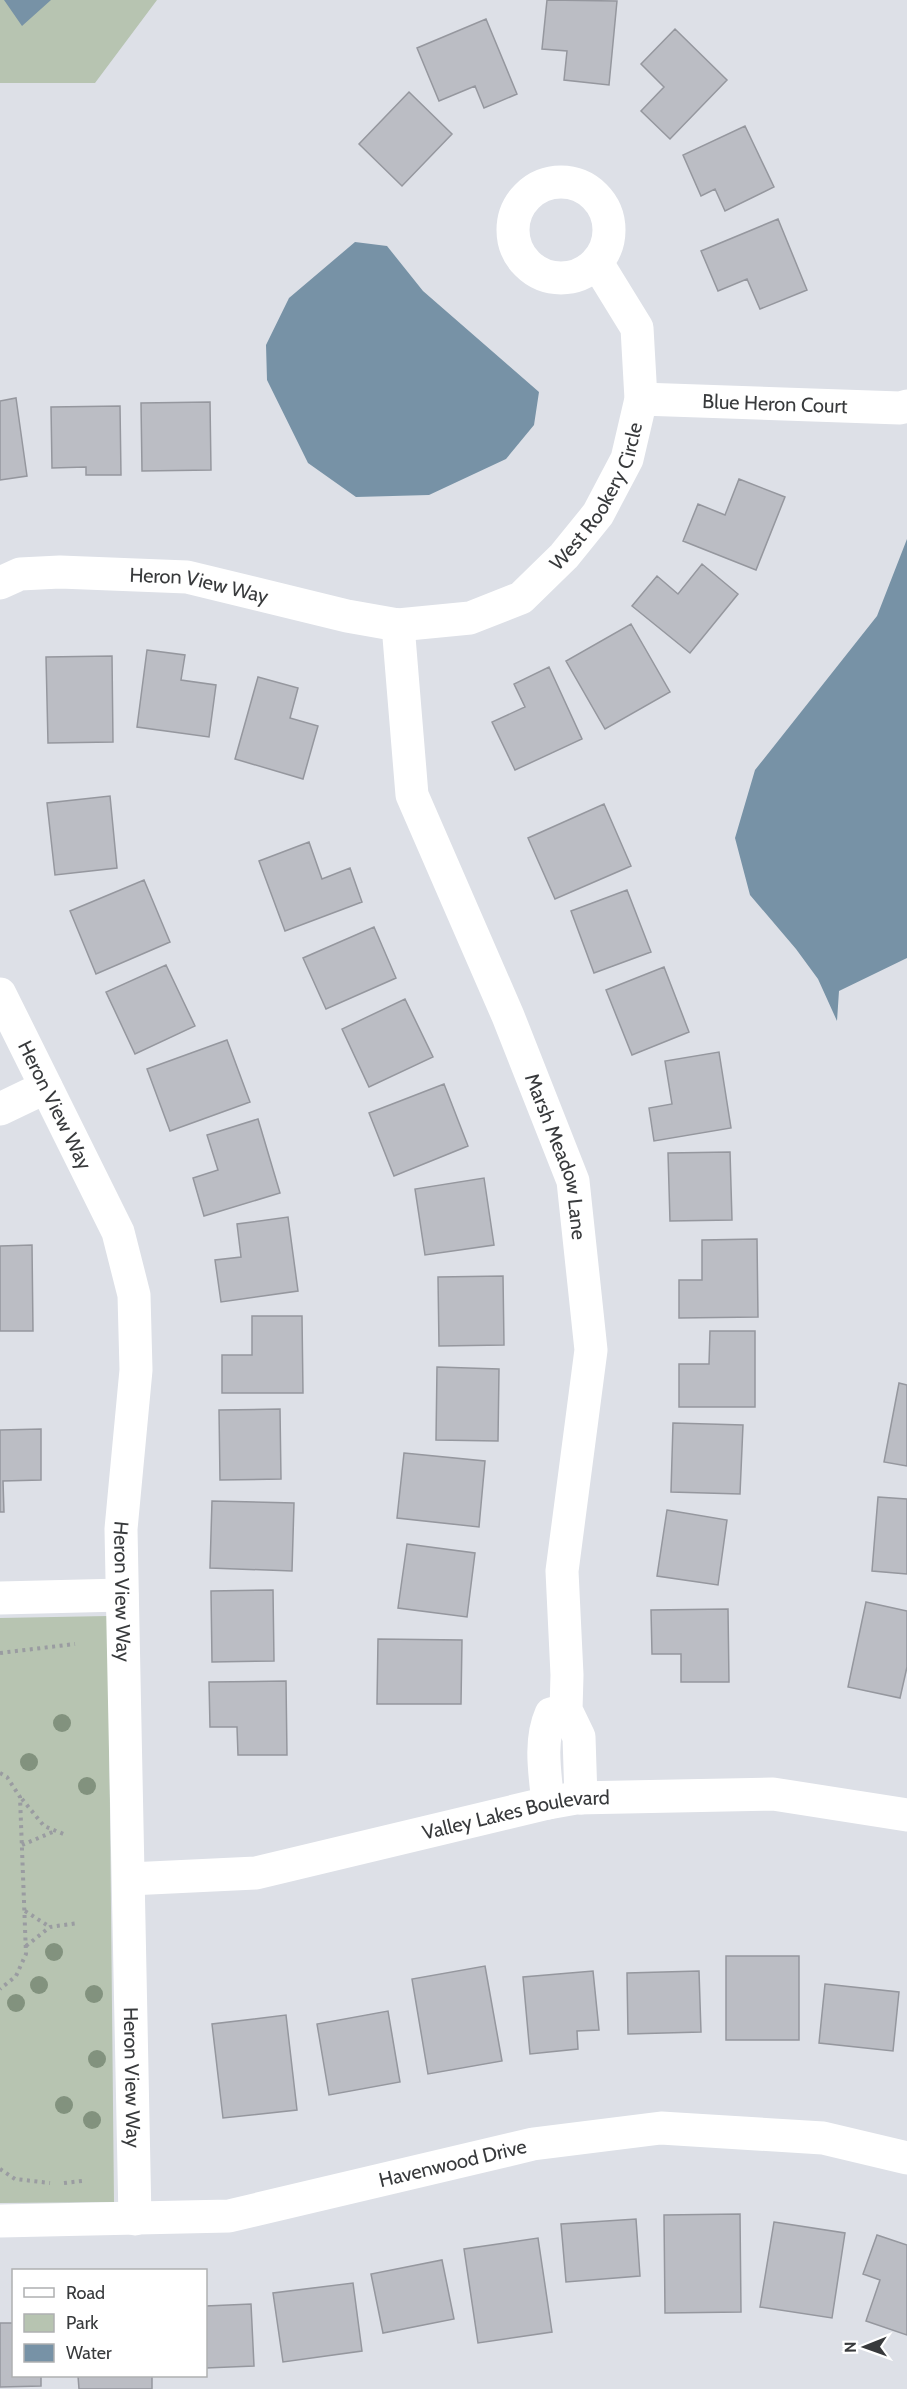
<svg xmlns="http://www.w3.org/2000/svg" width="907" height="2389" viewBox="0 0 907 2389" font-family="Cabin,sans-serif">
	<rect width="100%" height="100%" fill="#dde0e7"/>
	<path fill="#b7c4b1" d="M0 0H157L95 83H0Z
		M108 1616 114 2202 0 2203V1618Z"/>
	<path fill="#7792a6" d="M4 0H51L22 26Z
		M355 242 387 246 423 291 539 392 534 425 506 459 429 495 356 497 308 463 267 380 266 345 289 298Z
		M907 539V958L839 991 837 1021 818 979 796 949 750 895 735 838 755 770 877 616Z"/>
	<path fill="#bbbdc4" stroke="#95979e" stroke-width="1.5" d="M547 0 617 1 609 85 564 80 567 51 542 49Z
		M486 19 517 94 484 108 475 86 439 101 417 48Z
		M675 29 727 80 670 139 641 111 664 87 641 64Z
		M409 92 452 134 402 186 359 144Z
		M745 126 774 187 725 211 715 189 701 196 683 155Z
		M778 219 807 290 760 309 747 279 718 291 701 251Z
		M16 398 27 476 0 480V401Z
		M210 402 211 470 142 471 141 403Z
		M120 406 121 475H86V467L52 468 51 407Z
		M739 479 785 497 756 570 683 541 698 504 725 515Z
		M702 564 738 594 690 653 632 606 657 576 678 594Z
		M631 624 670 692 605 729 566 661Z
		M147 650 185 655 181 680 216 685 209 737 137 727Z
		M112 656 113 742 48 743 46 657Z
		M549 667 582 739 515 770 492 722 525 707 514 684Z
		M258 677 298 688 290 718 318 726 303 779 235 759Z
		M110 796 117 868 55 875 47 803Z
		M604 804 631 866 555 899 528 838Z
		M309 842 322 879 350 868 362 902 285 931 259 861Z
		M144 880 170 942 96 974 70 911Z
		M627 890 651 952 594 973 571 911Z
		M374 927 396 978 326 1009 303 958Z
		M166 965 195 1026 135 1054 106 992Z
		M664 967 689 1032 632 1055 606 990Z
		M405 999 433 1057 369 1087 342 1029Z
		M227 1040 250 1102 170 1131 147 1069Z
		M719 1052 731 1128 654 1141 649 1108 672 1104 665 1061Z
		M444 1084 468 1146 394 1176 369 1113Z
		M258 1119 280 1193 204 1216 193 1178 218 1170 207 1135Z
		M730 1152 732 1220 670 1221 668 1153Z
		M484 1178 494 1245 425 1255 415 1189Z
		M288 1217 298 1291 221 1302 215 1260 241 1257 237 1224Z
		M757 1239 758 1317 679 1318V1280H702V1240Z
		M32 1245 33 1331H0V1246Z
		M503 1276 504 1345 439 1346 438 1277Z
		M252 1316H302L303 1393H222V1355H252Z
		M710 1331H755V1407H679V1364H709Z
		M437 1367 499 1369 498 1441 436 1440Z
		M899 1383 907 1385V1466L884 1462Z
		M280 1409 281 1479 220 1480 219 1410Z
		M673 1423 743 1425 740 1494 671 1492Z
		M41 1429V1480L3 1481 4 1512H0V1430Z
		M404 1453 485 1461 479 1527 397 1518Z
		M878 1497 907 1499V1574L872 1571Z
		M212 1501 294 1503 292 1571 210 1568Z
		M667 1510 727 1520 718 1585 657 1576Z
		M407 1544 475 1553 467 1617 398 1608Z
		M273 1590 274 1661 212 1662 211 1591Z
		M866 1602 907 1611V1667L900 1698 848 1687Z
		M728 1609 729 1682H681V1654H652L651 1610Z
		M378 1639 462 1640 461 1704H377Z
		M286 1681 287 1755H238L237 1727H210L209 1682Z
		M726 1956H799V2040H726Z
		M485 1966 502 2061 428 2074 412 1979Z
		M593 1971 599 2030 577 2031 578 2049 530 2054 523 1977Z
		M699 1971 701 2032 628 2034 627 1973Z
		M825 1984 899 1992 893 2051 819 2043Z
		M388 2011 400 2082 329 2095 317 2024Z
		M286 2015 297 2110 223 2118 212 2024Z
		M740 2214 741 2312 665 2313 664 2215Z
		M636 2219 640 2276 566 2282 561 2224Z
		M774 2222 845 2233 832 2318 760 2307Z
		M877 2235 907 2245V2335L866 2321 880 2280 863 2274Z
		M538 2238 552 2332 478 2343 464 2249Z
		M442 2260 454 2319 383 2333 371 2274Z
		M353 2283 362 2351 283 2362 273 2293Z
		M251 2304 254 2366 206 2368V2306Z
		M0 2323H14V2376H41V2386L0 2387Z
		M78 2376H152V2389H79Z"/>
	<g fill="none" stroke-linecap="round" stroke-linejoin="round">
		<path stroke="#9a9ca1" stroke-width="4" stroke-dasharray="3 4.5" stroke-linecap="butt" d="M0 1653 75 1644
			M0 1773 7 1777 20 1797 26 1954 16 1976 0 1989
			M22 1799 44 1826 66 1835
			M22 1845 55 1831
			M25 1911 50 1927
			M26 1946 50 1927 78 1923
			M0 2169 15 2179 50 2183
			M64 2183 82 2181"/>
		<g stroke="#fff" stroke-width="33">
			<circle cx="561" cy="230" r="48"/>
			<path id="s1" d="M641 399 900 408 907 406"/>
			<path id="s2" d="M0 583 20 574 60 572 187 577 347 616 398 625 470 618 521 598 564 556 598 514 627 459 641 399 637 328 597 263"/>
			<path id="s3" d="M398 625 412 795 508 1016 573 1181 591 1350 562 1571 567 1675 566 1710 579 1737 581 1798"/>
			<path id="s4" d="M0 994 118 1232 134 1295 136 1370 121 1529 135 2219"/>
			<path d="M0 1109 46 1087"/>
			<path d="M0 1598 122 1595"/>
			<path d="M548 1803C545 1774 539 1741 551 1714L566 1710"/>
			<path id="s5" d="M129 1879 256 1873 548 1803 576 1798 773 1794 907 1815"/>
			<path id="s6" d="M0 2221 229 2216 533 2144 661 2128 823 2138 907 2158"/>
		</g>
	</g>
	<g fill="#82927e">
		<circle cx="62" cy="1723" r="9"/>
		<circle cx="29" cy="1762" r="9"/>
		<circle cx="87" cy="1786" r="9"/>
		<circle cx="54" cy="1952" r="9"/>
		<circle cx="39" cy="1985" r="9"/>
		<circle cx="94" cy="1994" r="9"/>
		<circle cx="16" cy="2003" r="9"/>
		<circle cx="97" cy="2059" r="9"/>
		<circle cx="64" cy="2105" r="9"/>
		<circle cx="92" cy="2120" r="9"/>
	</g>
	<g text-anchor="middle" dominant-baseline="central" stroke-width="4.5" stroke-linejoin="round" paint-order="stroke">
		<g font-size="20" fill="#383a3c" stroke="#fff">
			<text stroke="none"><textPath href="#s1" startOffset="134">Blue Heron Court</textPath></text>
			<text stroke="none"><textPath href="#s2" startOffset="662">West Rookery Circle</textPath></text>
			<text stroke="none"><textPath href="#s2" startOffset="202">Heron View Way</textPath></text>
			<text stroke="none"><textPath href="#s4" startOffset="124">Heron View Way</textPath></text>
			<text stroke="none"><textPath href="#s3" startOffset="561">Marsh Meadow Lane</textPath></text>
			<text stroke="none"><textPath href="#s4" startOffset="628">Heron View Way</textPath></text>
			<text stroke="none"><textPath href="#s5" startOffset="394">Valley Lakes Boulevard</textPath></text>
			<text stroke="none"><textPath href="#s4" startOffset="1114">Heron View Way</textPath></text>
			<text stroke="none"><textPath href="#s6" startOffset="459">Havenwood Drive</textPath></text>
		</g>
	</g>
	<rect x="12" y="2269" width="195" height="108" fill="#ffffff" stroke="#afb0b1" stroke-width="1.5"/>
	<rect x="24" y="2288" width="30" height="9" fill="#ffffff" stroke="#afb0b1" stroke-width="1.5"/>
	<text x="66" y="2299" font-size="18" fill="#383a3c">Road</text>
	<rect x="24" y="2314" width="30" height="18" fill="#b7c4b1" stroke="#afb0b1" stroke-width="1.5"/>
	<text x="66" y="2329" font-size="18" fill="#383a3c">Park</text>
	<rect x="24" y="2344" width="30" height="18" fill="#7792a6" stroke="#afb0b1" stroke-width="1.5"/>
	<text x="66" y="2359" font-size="18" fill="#383a3c">Water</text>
	<g transform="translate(865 2347) rotate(269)" stroke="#ffffff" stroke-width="4.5" paint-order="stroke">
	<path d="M0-4.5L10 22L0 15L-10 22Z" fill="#383a3c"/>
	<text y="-9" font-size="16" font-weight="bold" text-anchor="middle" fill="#383a3c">N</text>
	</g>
</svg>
